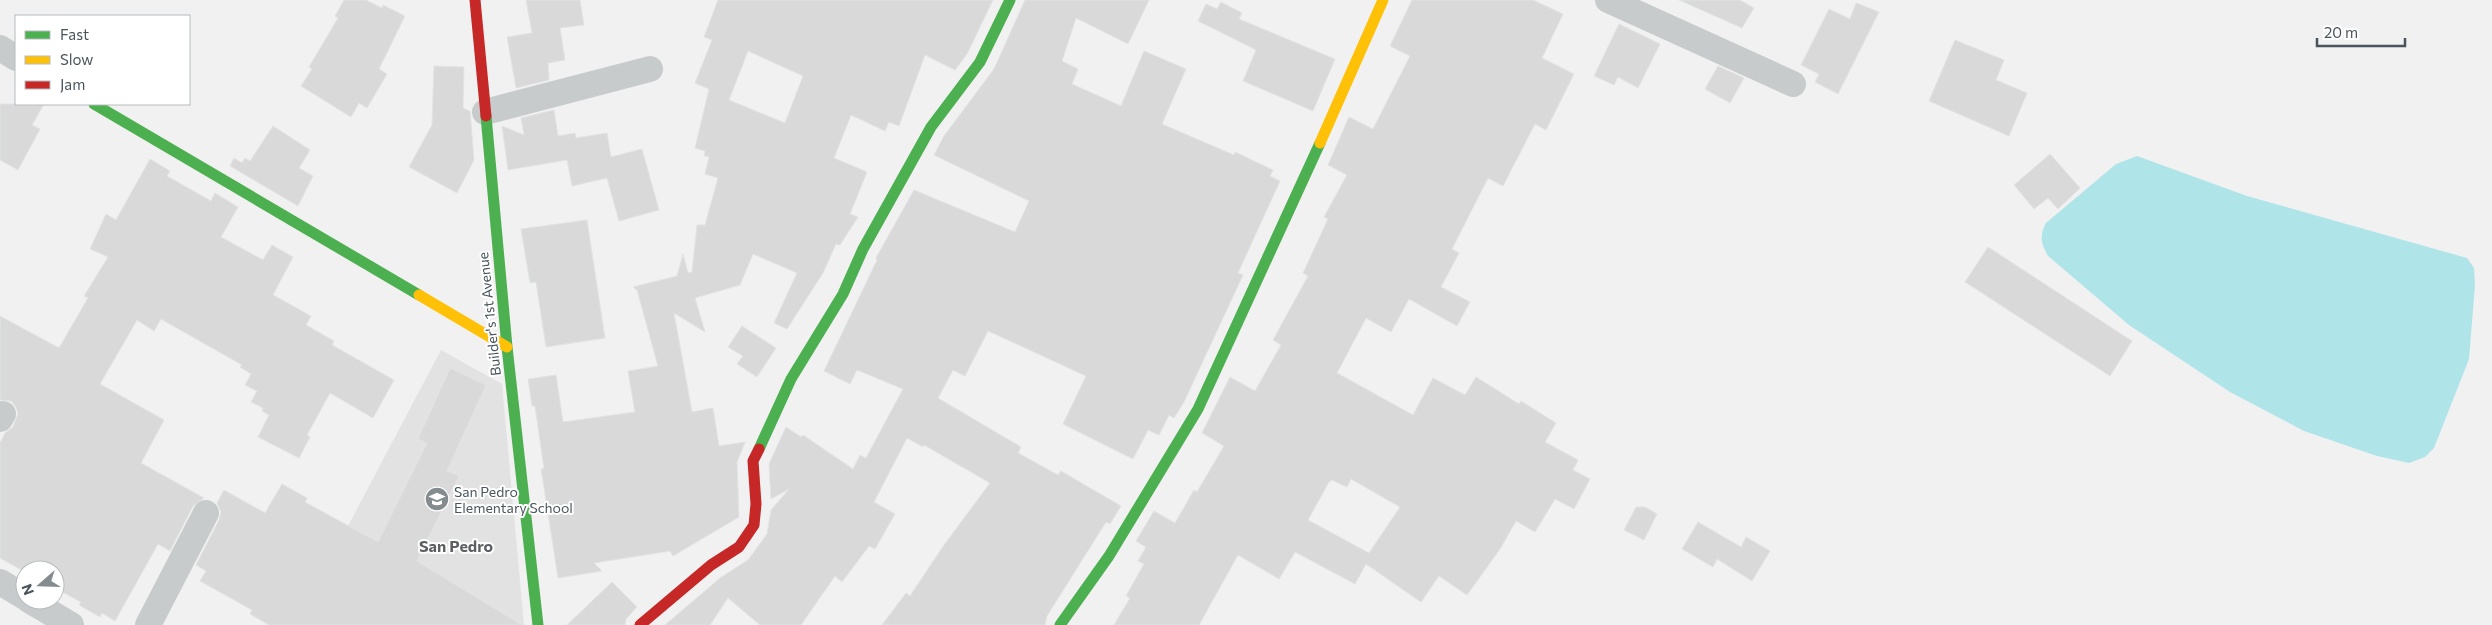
<svg xmlns="http://www.w3.org/2000/svg" width="2492" height="625" viewBox="0 0 2492 625" font-family="Commissioner,sans-serif">
	<rect width="100%" height="100%" fill="#f1f1f1"/>
	<path fill="#e3e2e2" d="M441 350 502 384 524 625H322L302 613Z"/>
	<path fill="#afe4e9" d="M2137 156 2247 196 2467 258 2474 268 2475 285 2469 359 2434 448 2425 457 2409 463 2377 456 2304 431 2230 392 2129 325 2048 256C2041 243 2039 236 2046 223L2116 164Z"/>
	<path fill="#d9d9da" stroke="#e2e3e3" fill-rule="evenodd" d="M344 0H366L382 8 383 5 405 16 379 69 387 74 367 108 359 103 351 117 301 86 312 69 309 67 338 18 335 16Z
		M526 0H580L584 25 560 28 565 60 548 63 549 80 516 88 507 37 532 33Z
		M718 0H993L967 54 955 70 925 55 899 126 889 122 885 131 851 115 834 158 867 172 850 214 858 217 840 245 836 244 823 273 787 329 774 323 797 273 753 254 740 285 695 298 705 332 674 313 692 412 713 408 719 446 745 442 737 462 739 517 673 556 670 551 594 563 602 571 558 578 541 469H544L535 406H532L528 379 556 375 563 422 635 412 628 371 658 366 637 290 633 287 677 276 683 254 688 273 692 272 697 225H705L718 178 705 174 709 157 704 156 705 151 695 148 709 89 695 83 712 40 704 37ZM748 51 803 76 785 123 729 100Z
		M1025 0H1149L1128 44 1076 18 1062 61 1078 69 1072 84 1121 106 1144 51 1186 69 1162 124 1234 155 1235 152 1273 170 1270 176 1280 181 1238 273 1243 275 1184 402 1174 418 1169 415 1159 435 1148 430 1133 459 1063 424 1086 376 988 331 965 376 953 370 938 398 1021 447 1018 453 1058 475 1061 471 1121 506 1110 524 1106 522 1047 616 1045 625H882L906 593 910 596 944 545 990 483 924 445 923 447 907 438 874 502 895 514 875 549 869 546 842 582 835 576 801 625H760L728 598 710 625H665L720 578 748 560 767 534 771 510 789 489 771 499 769 464 786 427 801 437 803 435 853 469 860 455 866 458 903 389 857 370 850 384 824 371 877 260 876 259 877 256 914 190 1015 232 1029 201 934 155 944 136 994 69Z
		M1412 0H1533L1563 14 1542 58 1574 74 1546 130 1535 124 1503 186 1488 178 1452 249 1459 253 1441 287 1470 302 1457 326 1409 299 1391 332 1366 318 1337 373 1413 415 1433 378 1465 395 1476 377 1519 404 1521 401 1556 423 1545 442 1578 460 1573 470 1590 479 1574 509 1555 499 1535 532 1516 521 1500 549 1467 595 1439 576 1421 602 1366 564 1355 584 1295 552 1279 579 1238 555 1199 625H1114L1130 598 1126 596 1144 564 1138 561 1146 547 1136 541 1154 511 1175 523 1194 490 1197 492 1224 446 1202 433 1230 377 1255 391 1281 345 1273 340 1308 276 1303 273 1328 219 1324 217 1347 175 1328 165 1349 117 1373 129 1410 56 1390 46ZM1351 479 1400 507 1369 553 1308 520 1329 482 1332 480 1347 487Z
		M1679 0H1740L1754 8 1742 28Z
		M1221 2 1242 13 1239 19 1335 59 1313 111 1243 81 1256 50 1198 21 1206 4 1217 9Z
		M1856 3 1879 12 1838 94 1815 82 1819 74 1801 65 1829 9 1850 19Z
		M1619 24 1660 44 1638 88 1618 77 1614 85 1594 76Z
		M1955 40 2004 60 1996 80 2027 93 2009 136 1929 101Z
		M434 66 464 67 463 108 470 111 474 160 457 193 409 167 432 125Z
		M1718 66 1744 78 1730 103 1705 89Z
		M0 104H44L32 125 40 129 18 170 0 160Z
		M554 110 558 136 575 133 576 138 607 133 611 157 642 149 659 210 619 221 607 178 572 186 567 160 508 170 502 126 524 135 521 118Z
		M273 126 310 150 299 168 313 176 298 206 230 166 234 158 242 163 245 158 250 161Z
		M2050 154 2080 188 2058 209 2048 198 2034 209 2014 185Z
		M150 159 170 171 167 176 211 201 215 193 238 207 221 237 263 260 272 245 293 257 273 295 311 316 306 325 334 341 332 345 394 380 373 418 330 393 307 435 310 437 299 458 258 437 269 415 262 411 263 408 251 402 257 391 245 385 251 374 240 367 242 365 161 319 154 331 137 320 100 384 164 420 141 463 204 498 193 506 170 551 158 544 115 621 102 613 100 617 79 605 81 602 55 588V570H25V572L0 558V443L5 433 13 427 18 414 16 407 11 401 0 400V316L59 348 88 298 84 296 108 257 90 249 106 214 116 220Z
		M587 220 605 338 546 347 536 282 530 283 521 229Z
		M1988 247 2132 341 2110 376 1965 282Z
		M742 326 776 348 757 377 737 364 743 356 728 347Z
		M450 368 486 385 447 471 459 476 417 561 522 625H269L250 614 252 610 200 581 206 571 196 565 219 520 221 512 217 503 224 490 265 513 282 484 307 498 305 502 378 542 427 443 418 439Z
		M1636 507H1645L1657 514 1644 540 1624 530Z
		M1698 522 1741 547 1746 537 1770 551 1752 581 1717 559 1713 567 1682 549Z
		M612 582 637 607 626 619 625 625H567Z"/>
	<g fill="none" stroke-linecap="round" stroke-linejoin="round">
		<path stroke="#c8cbcc" stroke-width="26" d="M1608 0 1793 84
			M0 48 16 58
			M485 112 650 69
			M0 419 3 414
			M0 582 25 597
			M29 600 71 625
			M148 625 206 513"/>
		<path stroke="#4caf50" stroke-width="11" d="M94 104 419 295
			M486 116 507 347 538 625
			M759 449 791 379 843 294 863 249 931 127 980 62 1010 0
			M1060 625 1109 556 1198 409 1320 143"/>
		<path stroke="#ffc107" stroke-width="11" d="M1320 143 1383 0
			M419 295 507 347"/>
		<path stroke="#c62828" stroke-width="11" d="M475 0 486 116
			M640 625 711 565 739 547 754 525 756 504 753 461 759 449"/>
	</g>
	<defs>
		<g id="school-disc" transform="scale(1.25)"><circle r="9.5" fill="#848c90" stroke="#fff"/><path d="M0-5L7-2L0 1L-7-2ZM-4 1L0 2.5L4 1V4Q0 6-4 4Z" fill="#fff"/></g>
	</defs>
	<g fill-rule="evenodd">
		<use href="#school-disc" x="437" y="499"/>
	</g>
	<g text-anchor="middle" dominant-baseline="central" stroke-width="4" stroke-linejoin="round" paint-order="stroke">
		<g font-size="14" fill="#49555c" stroke="#fff">
			<text transform="translate(489 314) rotate(-96)">Builder's 1st Avenue</text>
		</g>
		<g font-size="14" fill="#49555c" stroke="#fff" text-anchor="start">
			<text x="454" y="491">San Pedro<tspan x="454" dy="16">Elementary School</tspan></text>
		</g>
		<g font-size="16" font-weight="bold" fill="#5d6164" stroke="#fff">
			<text x="456" y="545">San Pedro</text>
		</g>
	</g>
	<rect x="15" y="15" width="175" height="90" fill="#ffffff" stroke="#b6bbbe"/>
	<rect x="25" y="31" width="25" height="8" fill="#4caf50" stroke="#b6bbbe"/>
	<text x="60" y="40" font-size="15" fill="#49555c">Fast</text>
	<rect x="25" y="56" width="25" height="8" fill="#ffc107" stroke="#b6bbbe"/>
	<text x="60" y="65" font-size="15" fill="#49555c">Slow</text>
	<rect x="25" y="81" width="25" height="8" fill="#c62828" stroke="#b6bbbe"/>
	<text x="60" y="90" font-size="15" fill="#49555c">Jam</text>
	<g transform="translate(40 585) rotate(250)"><circle r="24" fill="#ffffff" stroke="#b6bbbe"/>
	<path d="M0-4L9 19L0 12L-9 19Z" fill="#848c90"/>
	<text y="-8" font-size="14" font-weight="bold" text-anchor="middle" fill="#49555c">N</text>
	</g>
	<path d="M2317 38v8h88v-8" fill="none" stroke="#49555c" stroke-width="2.5"/>
	<text x="2324" y="38" font-size="15" fill="#49555c" stroke="#ffffff" stroke-width="4" paint-order="stroke">20 m</text>
</svg>
